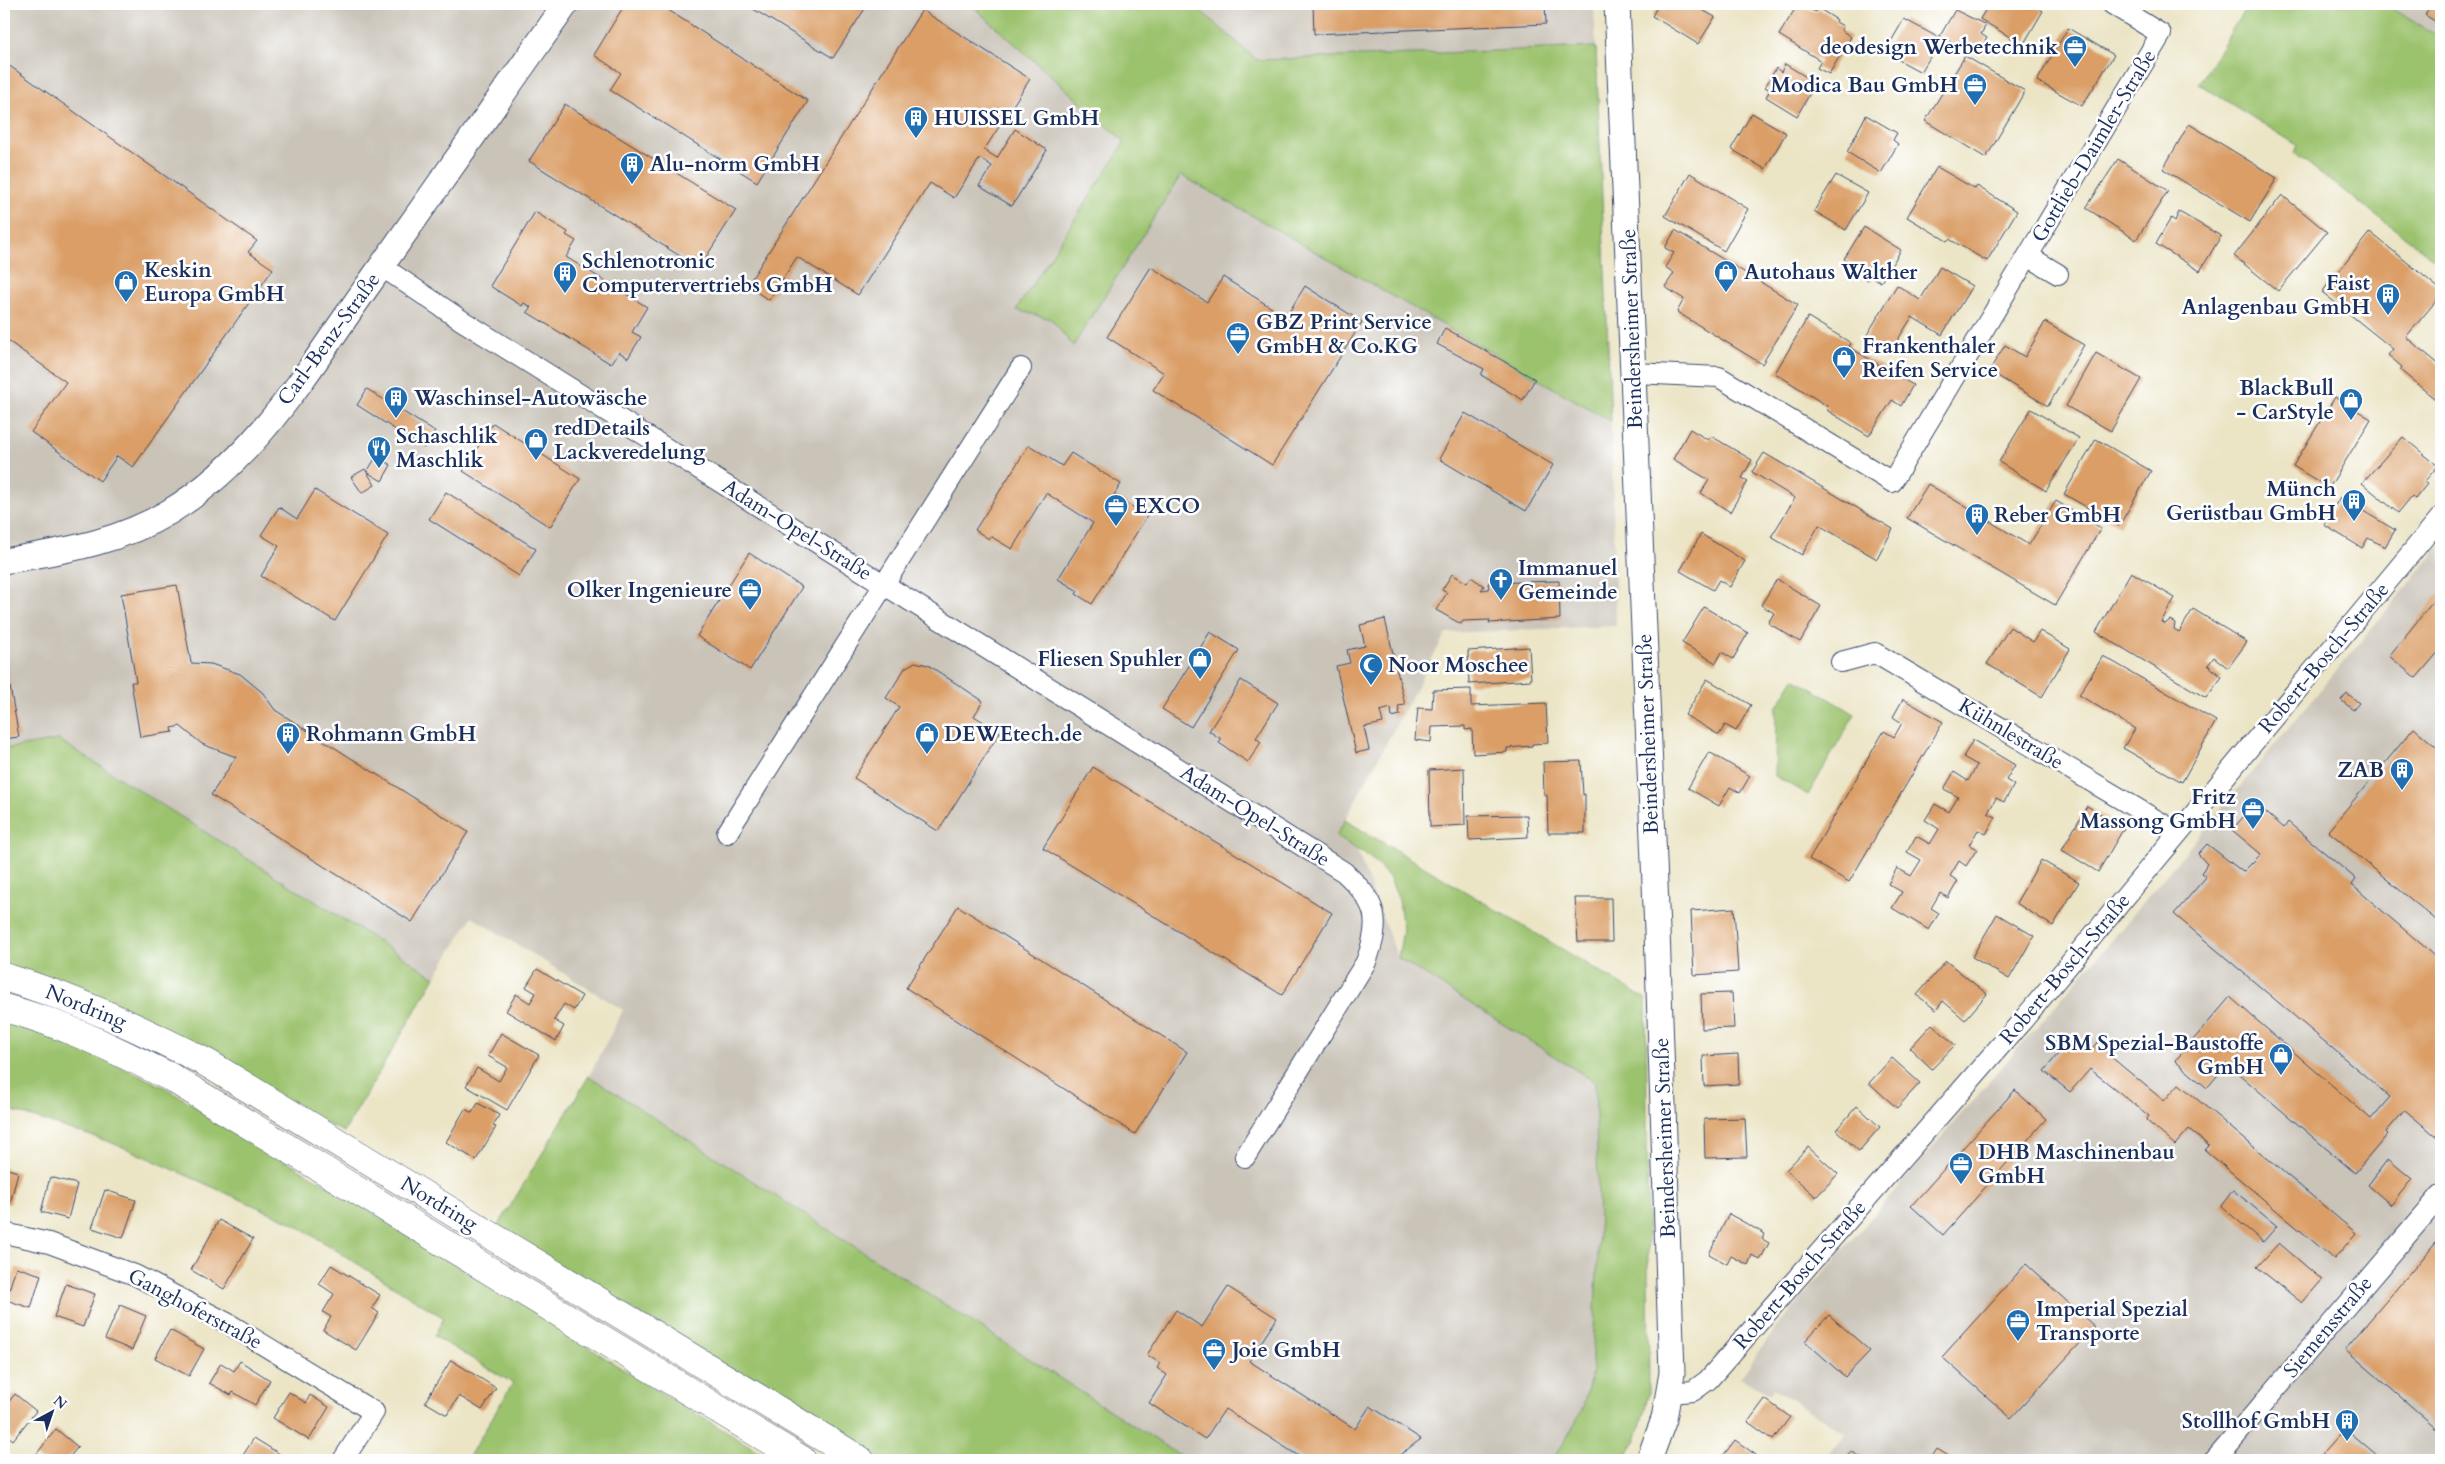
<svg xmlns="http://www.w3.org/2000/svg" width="2445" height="1464" viewBox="0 0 2445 1464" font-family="Cardo,serif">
	<rect width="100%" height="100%" fill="#fff"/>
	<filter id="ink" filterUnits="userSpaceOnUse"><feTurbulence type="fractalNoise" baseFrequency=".02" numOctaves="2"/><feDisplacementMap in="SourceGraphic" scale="10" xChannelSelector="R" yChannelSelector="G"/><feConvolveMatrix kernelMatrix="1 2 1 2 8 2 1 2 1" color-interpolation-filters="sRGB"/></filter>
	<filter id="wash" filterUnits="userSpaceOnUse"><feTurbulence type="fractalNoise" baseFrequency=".0096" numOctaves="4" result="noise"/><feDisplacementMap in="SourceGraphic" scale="20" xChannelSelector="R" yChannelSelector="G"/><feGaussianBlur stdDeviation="1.12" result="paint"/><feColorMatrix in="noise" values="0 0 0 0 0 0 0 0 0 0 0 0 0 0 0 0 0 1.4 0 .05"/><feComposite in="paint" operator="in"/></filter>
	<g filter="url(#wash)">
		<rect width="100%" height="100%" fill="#ebe4c5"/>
		<path fill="#c9c3b8" d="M4 4H970L1125 142 1017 310 1051 319 1073 346 1181 175 1611 421 1616 626 1446 633 1345 820 1398 958 1595 1082 1599 1229 1592 1371 1583 1408 1565 1441 1552 1460H1187L589 1076 623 1010 472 917 435 977 59 740 4 749Z
			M1193 4H1594L1596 47 1256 60Z
			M2384 4H2441V38Z
			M2441 545V1460H1826L1845 1433 1773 1388 1770 1394 1740 1378 1780 1323 2112 940Z"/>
		<path fill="#9bc26d" stroke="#5b7866" d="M970 4H1193L1257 60 1596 47 1611 421 1181 175 1073 346 1051 319 1016 310 1125 142Z
			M2248 4H2384L2441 38V264L2294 153 2297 145 2199 84Z
			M1794 678 1855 714 1808 795 1775 776 1776 708Z
			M59 740 435 977 344 1132 4 965V749Z
			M1345 820 1646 999 1649 1393 1637 1438 1624 1460H1552L1565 1441 1583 1408 1592 1371 1599 1229 1595 1082 1398 958 1403 930 1399 900 1389 877 1373 860 1336 836Z
			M4 1020 50 1034 164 1087 471 1272 629 1373 773 1460H467L513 1383 434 1336 444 1318 291 1222 116 1144 4 1108Z
			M589 1076 1187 1460H881L497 1228Z"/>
		<g id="blocks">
			<path fill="#da9e66" d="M625 4H659L808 101 757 182 610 90 621 73 594 55Z
				M745 4H868L833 58Z
				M1313 4H1545L1546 24 1314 34Z
				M1659 4H1692L1715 17 1698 44 1652 16Z
				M1798 4 1816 12 1818 8 1837 20 1836 22 1843 26 1841 30 1851 37 1829 74 1817 68 1821 61 1779 35Z
				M1989 4H2032L2043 11 2023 45 1980 19Z
				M2431 4H2441V25L2425 15Z
				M922 10 1030 79 984 150 997 158 1015 129 1047 150 1012 206 979 186 992 166 980 158 954 198 930 183 858 295 797 257 769 300 747 286Z
				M1955 10 1986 25 1981 34 1987 38 1978 53 1959 41 1956 45 1940 36Z
				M1904 19 1941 39 1921 72 1895 58V57L1886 50Z
				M2068 28 2114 55 2082 106 2037 81Z
				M1965 56 2025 91 1986 158 1925 121Z
				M4 62 257 241 248 252 273 269 133 467 117 456 100 481 31 432 66 382 4 338Z
				M1785 64 1816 83 1797 116 1766 97 1770 90 1765 87 1776 68 1781 72Z
				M565 104 736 210 699 268 529 161Z
				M1752 113 1786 133 1765 169 1731 149Z
				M1866 115 1897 133 1893 140 1898 144 1881 173 1847 152Z
				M2189 124 2277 178 2250 222 2163 169Z
				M2118 159 2168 191 2136 240 2086 208Z
				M1937 167 1975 189 1977 186 2017 211 1987 261 1949 239 1947 241 1907 217Z
				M1690 173 1748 209 1724 251 1665 216Z
				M1836 175 1868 193 1846 230 1814 211Z
				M2282 195 2327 232 2278 291 2234 256Z
				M535 212 568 232 566 235 576 241 566 257 647 307 632 332 641 337 628 358 619 352 611 364 527 312 531 307 524 303 522 306 490 286Z
				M2179 212 2221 236 2200 271 2156 244 2171 218 2175 221Z
				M1864 227 1901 250 1881 282 1871 276 1868 280 1854 272 1856 267 1844 259Z
				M1675 230 1798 305 1762 364 1677 312 1684 299 1665 287 1674 273 1665 267 1674 253 1665 248Z
				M2370 232 2441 290V295L2406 337 2441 366V404L2400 370 2402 367 2388 355 2393 349 2322 292Z
				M1151 267 1207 302 1223 277 1286 317 1305 286 1362 322 1272 465 1153 390 1164 373 1107 337Z
				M1940 267 1972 286 1942 335 1912 317 1889 354 1865 338 1897 285 1920 300Z
				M1808 317 1851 343 1849 347 1913 385 1901 406 1892 400 1869 436 1828 411 1827 406 1775 373Z
				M2045 322 2084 345 2048 406 1989 371 2005 345 2025 357Z
				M1445 328 1535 379 1523 400 1481 375 1484 369 1437 344Z
				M2096 353 2141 379 2111 431 2066 406Z
				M367 389 435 432 424 448 357 405Z
				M2335 397 2371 419 2329 488 2293 466Z
				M2031 409 2079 438 2046 491 1999 462Z
				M1465 413 1553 465 1526 511 1439 459Z
				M493 423 580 479 550 527 463 471Z
				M1690 429 1708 440 1711 436 1752 460 1742 478 1748 481 1730 512 1701 493 1709 480 1673 459Z
				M2403 437 2438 466 2424 482 2427 484 2415 499 2412 496 2398 513 2362 483Z
				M2096 439 2151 471 2119 526 2064 494Z
				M1029 445 1062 466 1071 453 1121 484 1114 495 1147 516 1092 604 1076 594 1078 591 1058 579 1093 523 1046 493 1012 549 990 536 989 539 975 530Z
				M1764 453 1893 529 1877 559 1819 525 1802 555 1771 537 1795 498 1752 472Z
				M376 457 391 465 382 481 367 472Z
				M365 469 375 485 362 493 351 477Z
				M1928 484 2029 545 2056 501 2101 528 2055 605 1907 518Z
				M315 490 388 535 335 621 261 576 279 546 261 535 279 507 297 519Z
				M446 492 536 549 519 576 429 519Z
				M2340 497 2395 530 2385 547 2368 538 2362 548 2324 525Z
				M1701 534 1745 561 1730 587 1719 580 1713 590 1680 571Z
				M749 553 802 587 750 670 697 636Z
				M2131 572 2175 598 2161 622 2165 624 2170 620 2175 623 2174 629 2179 632 2193 609 2247 642 2228 668 2214 657 2208 665 2222 677 2206 698 2096 632Z
				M1452 574 1467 583 1471 577 1484 586 1481 590 1489 589 1488 583 1559 581 1560 619 1489 623 1490 620 1463 621 1461 624 1436 610 1447 593 1442 590Z
				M1777 579 1821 606 1800 642 1768 623 1774 613 1761 605Z
				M177 585 191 663 211 664 240 674 263 693 275 710 468 832 412 922 211 795 236 757 202 744 180 726 172 728 173 732 140 737 131 682H136L121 594Z
				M2441 592V649L2416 678 2389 656Z
				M1704 607 1748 633 1733 659 1722 652 1716 663 1682 643Z
				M1385 619 1405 705 1398 706 1400 715 1392 717 1391 708 1380 711 1383 723 1364 727 1369 750 1356 753 1336 666 1350 663 1347 650 1365 646 1360 625Z
				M2010 627 2033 642 2040 631 2070 649 2042 697 1987 664Z
				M1210 632 1239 650 1191 727 1162 709Z
				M1529 647 1531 680 1469 684 1468 651Z
				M4 653 19 737 4 739Z
				M2103 656 2216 721 2182 782 2123 748 2135 729 2079 695Z
				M915 662 928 665 983 701 974 716 1000 732 938 831 854 778 899 707 886 698 905 668Z
				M1707 679 1751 705 1736 731 1725 725 1719 735 1685 715Z
				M1241 680 1278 703 1256 738 1261 742 1248 762 1219 743 1221 739 1209 731Z
				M1471 689V706L1546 703 1548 743 1532 744V746L1507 748V752L1473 754 1472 729 1465 730V726L1432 727 1431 742 1415 740 1418 708 1432 709 1433 690Z
				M2347 693 2359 703 2353 710 2341 700Z
				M1903 699 1943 722 1849 882 1809 859 1884 731 1894 737 1902 723 1893 717Z
				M2414 728 2441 751V924L2328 831Z
				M1973 740 2015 765 2006 780 2014 785 2004 802 1996 798 1988 813 1996 817 1986 834 1978 830 1969 845 1977 849 1966 866 1959 861 1950 876 1958 881 1948 898 1940 893 1931 908 1939 913 1929 930 1892 908 1902 892 1888 884 1897 868 1911 876 1921 860 1907 852 1916 836 1930 844 1939 829 1925 820 1935 804 1949 812 1958 797 1944 789 1954 772 1968 781 1977 765 1963 757Z
				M1709 752 1750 776 1740 793 1730 787 1719 806 1688 788Z
				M1581 761 1583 795 1585 794V833H1548L1547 795H1544L1543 762Z
				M1093 767 1332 913 1282 995 1043 848Z
				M1464 768 1465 825 1430 827 1429 770Z
				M2255 803 2284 828 2288 822 2356 879 2352 885 2441 961V1134L2438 1138 2405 1110 2386 1132 2388 1134 2355 1173 2227 1064 2207 1088 2175 1061 2230 997 2371 1119 2390 1097 2174 914 2206 877 2201 873 2207 864 2198 854 2207 844 2243 872 2261 854 2232 830Z
				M2087 806 2124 828 2098 872 2062 850Z
				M1527 815 1528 837 1469 840 1468 816Z
				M2041 860 2079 882 2053 926 2016 903Z
				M1575 898H1611L1612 942H1578Z
				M958 906 1187 1052 1135 1134 906 988Z
				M1734 908 1738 972 1694 975 1691 911Z
				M1997 914 2034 936 2009 979 1972 957Z
				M1946 961 1987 994 1965 1020 1943 1001 1936 1010 1917 995Z
				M537 969 582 996 574 1010 564 1004 554 1020 564 1026 556 1041 506 1011 516 994 530 1003 536 993 526 987Z
				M1732 993 1734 1028 1702 1029 1701 994Z
				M1932 1024 1955 1045 1932 1069 1910 1048Z
				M501 1033 539 1055 507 1110 466 1086 477 1068 499 1081 507 1067 488 1056Z
				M2072 1037 2090 1052 2100 1040 2114 1052 2110 1056 2164 1101 2179 1084 2356 1233 2334 1259 2205 1150 2209 1146 2189 1129 2175 1145 2146 1120 2149 1116 2090 1069 2070 1092 2044 1071Z
				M1738 1054 1739 1084 1704 1086 1703 1056Z
				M1892 1058 1920 1083 1897 1108 1869 1083Z
				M2015 1090 2046 1119 1943 1235 1911 1206Z
				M478 1103 499 1115 493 1126 496 1127 476 1160 446 1142 465 1109 472 1113Z
				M1857 1106 1880 1127 1859 1151 1836 1130Z
				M1745 1118 1747 1157 1705 1158 1704 1119Z
				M1808 1147 1838 1174 1816 1197 1786 1170Z
				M2388 1159 2412 1179 2391 1205 2368 1185Z
				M4 1168 18 1172 10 1204 4 1203Z
				M50 1177 77 1184 68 1219 41 1212Z
				M105 1190 136 1200 123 1238 92 1228Z
				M2233 1190 2277 1226 2263 1242 2221 1206Z
				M1729 1214 1765 1234 1762 1239 1769 1243 1760 1260 1752 1255 1748 1265 1731 1256 1727 1264 1709 1254Z
				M219 1220 253 1239 224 1289 191 1270Z
				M2441 1237V1432L2345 1349Z
				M2279 1243 2322 1280 2302 1303 2257 1267Z
				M2026 1264 2095 1327 2011 1418 1942 1357Z
				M331 1265 380 1295 372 1308 379 1313 356 1350 323 1330 331 1317 323 1312 334 1294 319 1284Z
				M16 1267 41 1275 31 1308 6 1300Z
				M66 1284 95 1294 83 1327 54 1317Z
				M1228 1287 1277 1318 1249 1361 1355 1429 1370 1406 1421 1439 1393 1460H1305L1225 1409 1205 1439 1149 1403 1167 1375 1157 1368 1160 1363 1147 1355 1176 1310 1202 1327Z
				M120 1305 146 1316 132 1350 105 1339Z
				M1829 1315 1870 1351 1845 1377 1805 1341Z
				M170 1330 204 1349 189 1376 155 1358Z
				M451 1360 496 1388 482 1410 459 1396 447 1415 425 1402Z
				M240 1361 270 1380 255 1405 233 1392 231 1395 209 1383 221 1363 234 1371Z
				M289 1392 306 1403 310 1395 329 1407 309 1440 273 1418Z
				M15 1394 36 1411 13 1440 4 1433V1408Z
				M1765 1399 1790 1417 1773 1440 1748 1422Z
				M2345 1428 2378 1456 2375 1460H2317Z
				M56 1429 78 1447 67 1460H41L35 1456Z
				M254 1438 283 1456 280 1460H240Z
				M1735 1440 1756 1455 1753 1460H1720Z
				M1937 1449 1955 1460H1930Z
				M1851 1451 1865 1460H1845Z"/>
		</g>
	</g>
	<g filter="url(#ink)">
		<use href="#blocks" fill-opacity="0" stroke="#3a4a6d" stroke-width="1"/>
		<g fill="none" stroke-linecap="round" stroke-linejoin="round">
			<g stroke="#3a4a6d" stroke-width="22">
				<path id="minor" d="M2028 256 2058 274
					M381 266 461 320 1344 872C1377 903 1382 919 1366 962L1245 1157
					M1634 373 1719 377 1892 482 2161 34 2112 4
					M1841 662 1875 653 2178 833
					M727 833 1021 368
					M4 1233 49 1243 135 1275 229 1324 374 1412 343 1460
					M1669 1393 1693 1391 1708 1380 2022 1021 2441 517
					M2215 1460 2441 1195"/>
			</g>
			<g stroke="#3a4a6d" stroke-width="27">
				<path id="tertiary" d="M1617 4 1657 930 1672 1373 1664 1419 1649 1460
					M4 561C61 551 118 543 169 512 258 459 312 363 371 281 436 188 501 96 566 4"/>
			</g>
			<g stroke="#3a4a6d" stroke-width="29">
				<path id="secondary" d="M4 977C75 998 141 1029 207 1063L860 1460
					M4 1008C63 1023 118 1051 172 1078L802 1460"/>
			</g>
			<use href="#minor" stroke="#fff" stroke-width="20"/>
			<use href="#tertiary" stroke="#fff" stroke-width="25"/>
			<use href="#secondary" stroke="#fff" stroke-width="28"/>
		</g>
	</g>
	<defs>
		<g id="office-pin" transform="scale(1.25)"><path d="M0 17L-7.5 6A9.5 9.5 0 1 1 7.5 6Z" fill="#1f6fb2" stroke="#fff"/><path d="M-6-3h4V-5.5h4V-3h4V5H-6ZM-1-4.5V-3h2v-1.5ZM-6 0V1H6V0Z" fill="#fff"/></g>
		<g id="building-pin" transform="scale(1.25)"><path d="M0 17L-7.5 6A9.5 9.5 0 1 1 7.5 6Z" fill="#1f6fb2" stroke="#fff"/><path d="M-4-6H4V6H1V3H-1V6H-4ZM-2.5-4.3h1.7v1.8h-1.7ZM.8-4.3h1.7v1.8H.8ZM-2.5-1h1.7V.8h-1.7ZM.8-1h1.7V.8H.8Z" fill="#fff"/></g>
		<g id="shop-pin" transform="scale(1.25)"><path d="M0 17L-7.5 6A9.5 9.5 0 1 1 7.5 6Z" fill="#1f6fb2" stroke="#fff"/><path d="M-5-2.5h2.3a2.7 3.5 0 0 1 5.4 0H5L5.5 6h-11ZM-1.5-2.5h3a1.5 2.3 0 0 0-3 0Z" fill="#fff"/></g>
		<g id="restaurant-pin" transform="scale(1.25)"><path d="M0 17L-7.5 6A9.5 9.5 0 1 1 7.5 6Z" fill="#1f6fb2" stroke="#fff"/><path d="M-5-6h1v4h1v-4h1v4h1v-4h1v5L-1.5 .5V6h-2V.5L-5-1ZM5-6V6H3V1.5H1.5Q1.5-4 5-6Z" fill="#fff"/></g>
		<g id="church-pin" transform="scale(1.25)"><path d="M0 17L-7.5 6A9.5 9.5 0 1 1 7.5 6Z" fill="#1f6fb2" stroke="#fff"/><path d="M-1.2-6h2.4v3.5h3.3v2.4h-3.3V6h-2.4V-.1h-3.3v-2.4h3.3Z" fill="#fff"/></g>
		<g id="mosque-pin" transform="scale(1.25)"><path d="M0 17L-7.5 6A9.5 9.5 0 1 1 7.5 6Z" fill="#1f6fb2" stroke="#fff"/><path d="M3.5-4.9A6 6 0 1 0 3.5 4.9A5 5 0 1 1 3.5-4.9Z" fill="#fff"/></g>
	</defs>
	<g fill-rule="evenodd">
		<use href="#office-pin" x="2075" y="47"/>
		<use href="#office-pin" x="1975" y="85"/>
		<use href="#building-pin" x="916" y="118"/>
		<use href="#building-pin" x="632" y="164"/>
		<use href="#shop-pin" x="1726" y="272"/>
		<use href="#building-pin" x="565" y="273"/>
		<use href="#shop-pin" x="126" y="282"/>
		<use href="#building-pin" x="2388" y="295"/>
		<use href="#office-pin" x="1238" y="334"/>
		<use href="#shop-pin" x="1844" y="358"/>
		<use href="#building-pin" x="396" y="398"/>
		<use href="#shop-pin" x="2351" y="400"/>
		<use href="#shop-pin" x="536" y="440"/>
		<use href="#restaurant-pin" x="379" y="448"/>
		<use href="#building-pin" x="2354" y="501"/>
		<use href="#office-pin" x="1116" y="506"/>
		<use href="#building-pin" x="1977" y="515"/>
		<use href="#church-pin" x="1501" y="580"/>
		<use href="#office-pin" x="750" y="590"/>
		<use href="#shop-pin" x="1200" y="659"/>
		<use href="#mosque-pin" x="1371" y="665"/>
		<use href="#building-pin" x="288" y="734"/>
		<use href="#shop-pin" x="927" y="734"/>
		<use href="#building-pin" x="2402" y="770"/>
		<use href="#office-pin" x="2253" y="809"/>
		<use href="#shop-pin" x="2281" y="1055"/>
		<use href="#office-pin" x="1961" y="1164"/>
		<use href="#office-pin" x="2018" y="1321"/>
		<use href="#office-pin" x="1214" y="1350"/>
		<use href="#building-pin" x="2347" y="1421"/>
	</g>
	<g text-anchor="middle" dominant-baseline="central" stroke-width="5" stroke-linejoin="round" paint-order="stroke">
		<g font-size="21" font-weight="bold" fill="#1b2f5e" stroke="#fff" text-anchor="start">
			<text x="2058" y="47" text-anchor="end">deodesign Werbetechnik</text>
			<text x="1958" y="85" text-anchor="end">Modica Bau GmbH</text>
			<text x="934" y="118">HUISSEL GmbH</text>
			<text x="650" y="164">Alu-norm GmbH</text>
			<text x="582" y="261">Schlenotronic<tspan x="582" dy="24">Computervertriebs GmbH</tspan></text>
			<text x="144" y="270">Keskin<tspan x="144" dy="24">Europa GmbH</tspan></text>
			<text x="1744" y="272">Autohaus Walther</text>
			<text x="2370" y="283" text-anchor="end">Faist<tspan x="2370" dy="24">Anlagenbau GmbH</tspan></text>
			<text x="1256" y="322">GBZ Print Service<tspan x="1256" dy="24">GmbH &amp; Co.KG</tspan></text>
			<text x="1862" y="346">Frankenthaler<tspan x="1862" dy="24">Reifen Service</tspan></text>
			<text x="2334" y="388" text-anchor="end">BlackBull<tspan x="2334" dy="24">- CarStyle</tspan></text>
			<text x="414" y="398">Waschinsel-Autowäsche</text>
			<text x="554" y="428">redDetails<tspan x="554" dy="24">Lackveredelung</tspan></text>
			<text x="396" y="436">Schaschlik<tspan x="396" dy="24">Maschlik</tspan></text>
			<text x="2336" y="489" text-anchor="end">Münch<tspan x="2336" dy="24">Gerüstbau GmbH</tspan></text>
			<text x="1134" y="506">EXCO</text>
			<text x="1994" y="515">Reber GmbH</text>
			<text x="1518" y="568">Immanuel<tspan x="1518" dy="24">Gemeinde</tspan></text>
			<text x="732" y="590" text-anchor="end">Olker Ingenieure</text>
			<text x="1182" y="659" text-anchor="end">Fliesen Spuhler</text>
			<text x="1388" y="665">Noor Moschee</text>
			<text x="306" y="734">Rohmann GmbH</text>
			<text x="944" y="734">DEWEtech.de</text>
			<text x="2384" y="770" text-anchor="end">ZAB</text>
			<text x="2236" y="797" text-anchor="end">Fritz<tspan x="2236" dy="24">Massong GmbH</tspan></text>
			<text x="2264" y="1043" text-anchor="end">SBM Spezial-Baustoffe<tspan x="2264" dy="24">GmbH</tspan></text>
			<text x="1978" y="1152">DHB Maschinenbau<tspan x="1978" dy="24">GmbH</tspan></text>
			<text x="2036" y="1309">Imperial Spezial<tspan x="2036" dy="24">Transporte</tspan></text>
			<text x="1232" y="1350">Joie GmbH</text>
			<text x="2330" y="1421" text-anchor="end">Stollhof GmbH</text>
		</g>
		<g font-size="21" fill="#1b2f5e" stroke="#fff">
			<text transform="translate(2094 146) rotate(-59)">Gottlieb-Daimler-Straße</text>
			<text transform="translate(1632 329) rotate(-92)">Beindersheimer Straße</text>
			<text transform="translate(329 339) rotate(-54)">Carl-Benz-Straße</text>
			<text transform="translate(797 530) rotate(32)">Adam-Opel-Straße</text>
			<text transform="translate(2324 658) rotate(-50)">Robert-Bosch-Straße</text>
			<text transform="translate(1648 734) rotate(-92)">Beindersheimer Straße</text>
			<text transform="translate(2011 734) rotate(31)">Kühnlestraße</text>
			<text transform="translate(1255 816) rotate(32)">Adam-Opel-Straße</text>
			<text transform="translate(2065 969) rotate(-50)">Robert-Bosch-Straße</text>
			<text transform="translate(86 1007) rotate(22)">Nordring</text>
			<text transform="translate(1665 1138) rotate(-92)">Beindersheimer Straße</text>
			<text transform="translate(439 1204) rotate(31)">Nordring</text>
			<text transform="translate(1800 1275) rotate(-49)">Robert-Bosch-Straße</text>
			<text transform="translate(195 1309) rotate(28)">Ganghoferstraße</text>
			<text transform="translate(2328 1327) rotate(-50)">Siemensstraße</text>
		</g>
	</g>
	<rect width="2445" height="1464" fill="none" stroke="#fff" stroke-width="20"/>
	<g transform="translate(52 1412) rotate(40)" stroke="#ffffff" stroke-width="4" paint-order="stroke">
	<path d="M0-4L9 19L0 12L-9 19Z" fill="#1b2f5e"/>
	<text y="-8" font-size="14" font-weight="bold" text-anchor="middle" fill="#1b2f5e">N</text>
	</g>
</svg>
